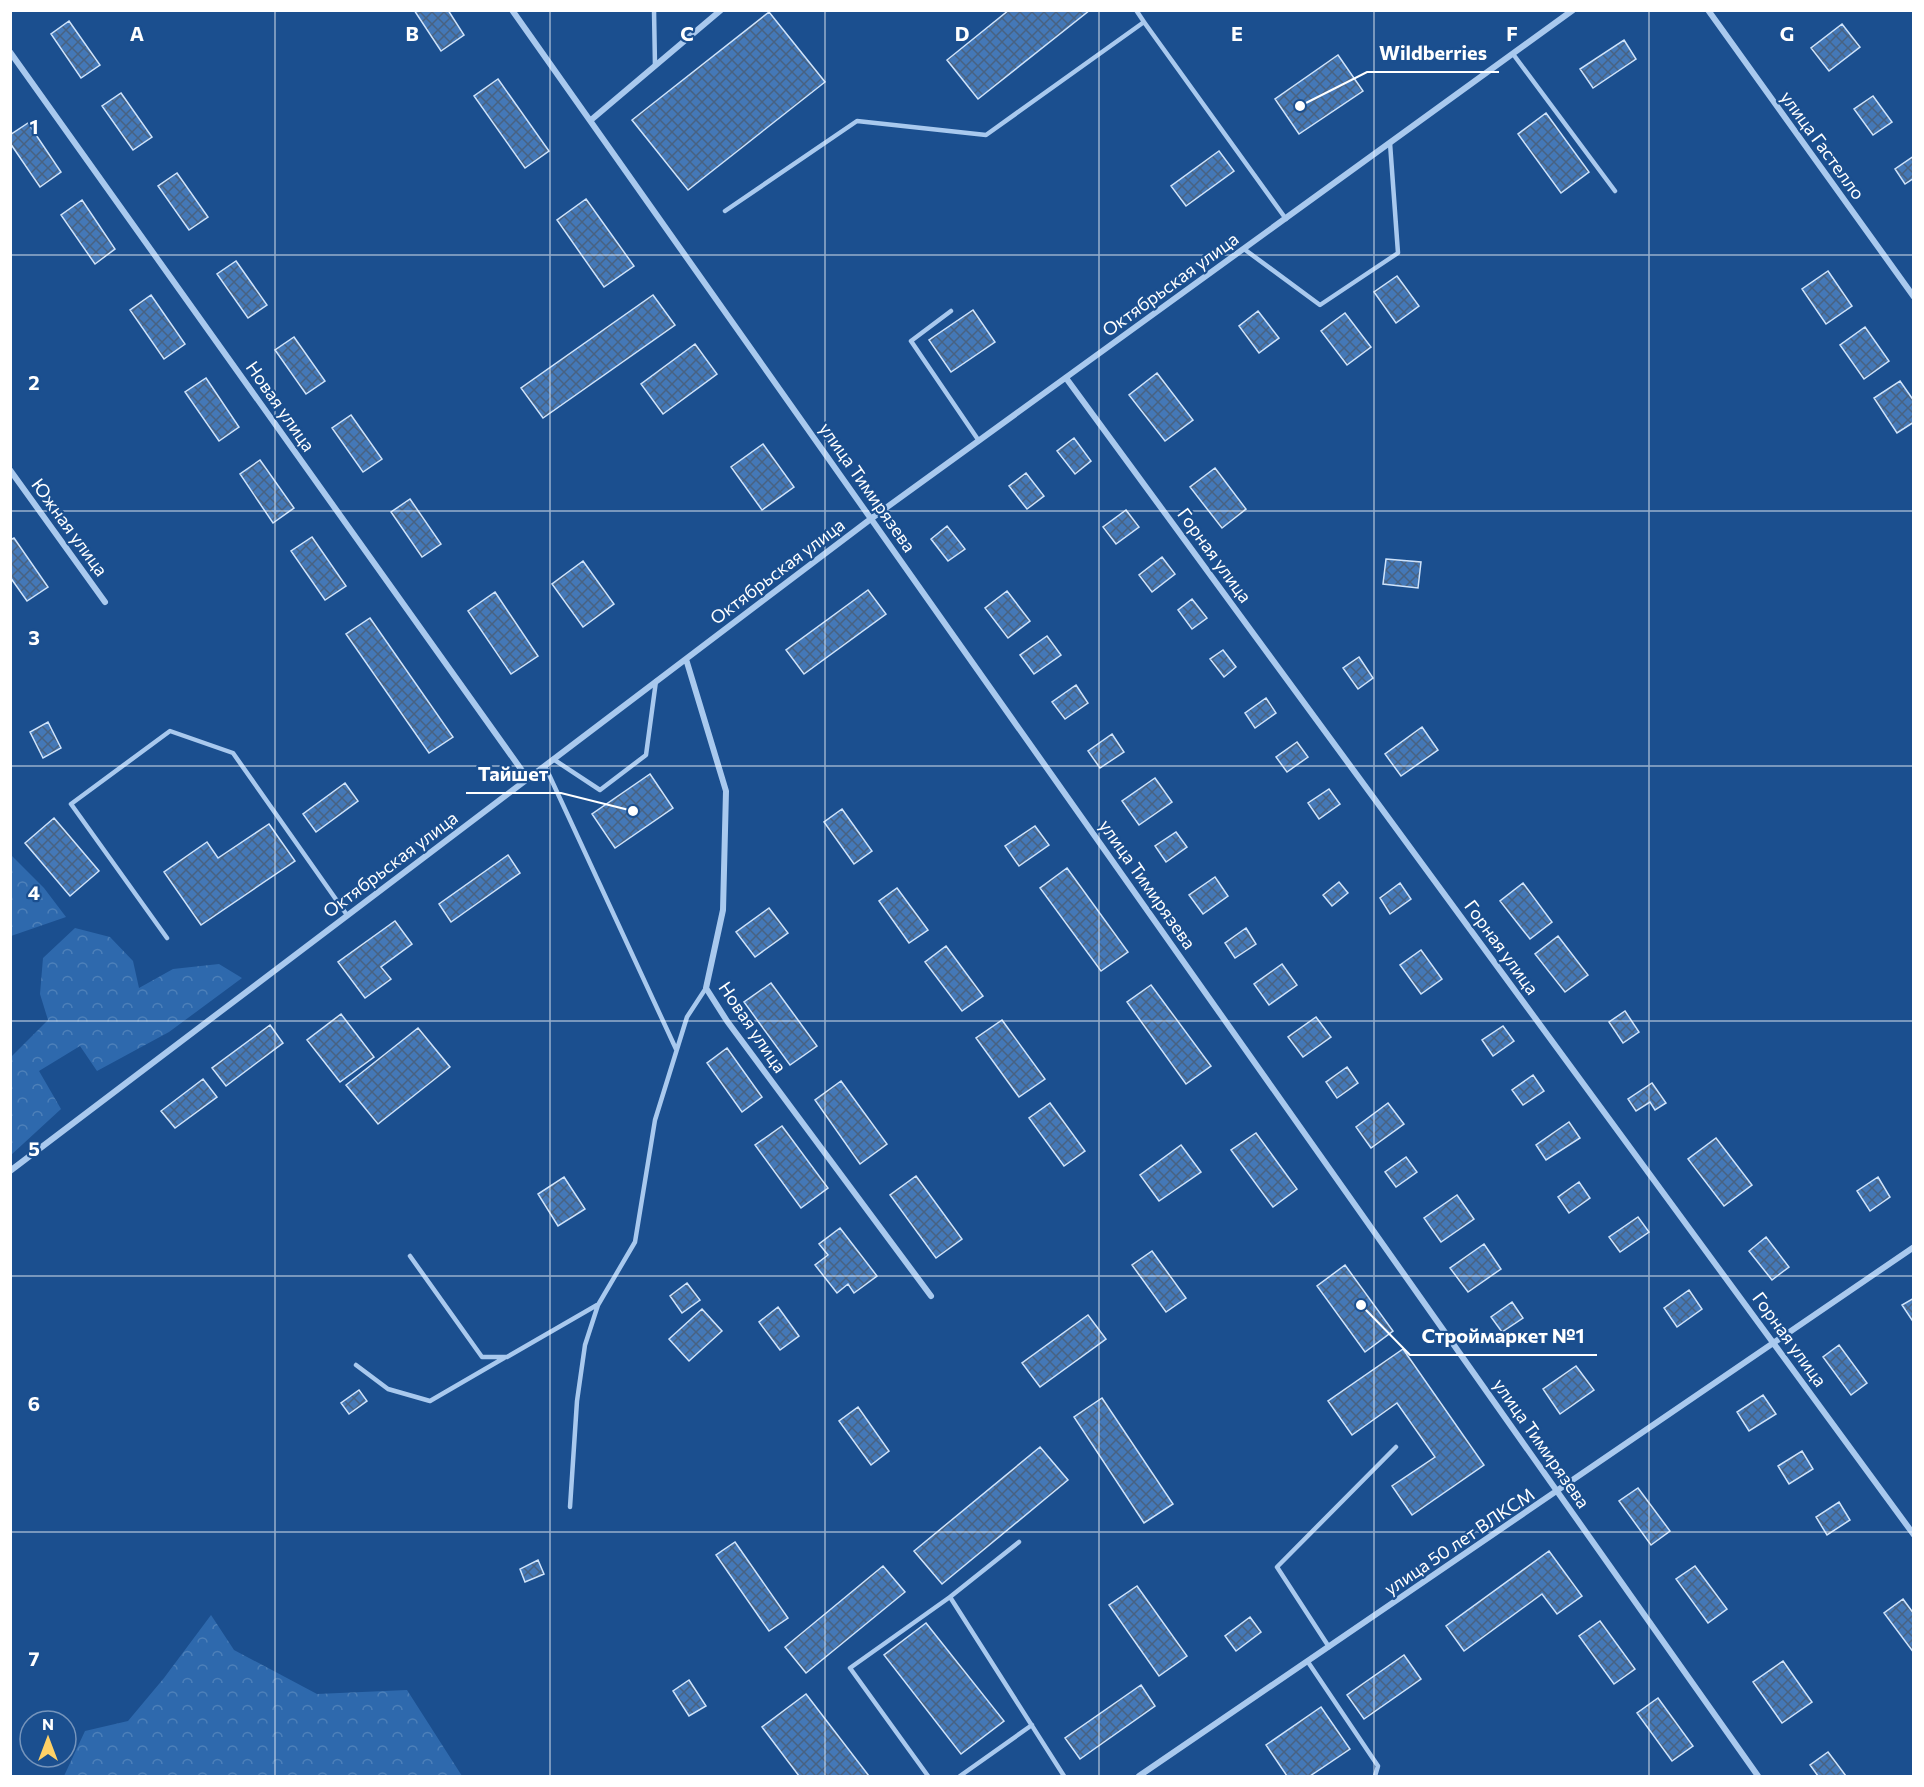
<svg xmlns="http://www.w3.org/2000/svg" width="1924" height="1787" viewBox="0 0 1924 1787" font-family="Commissioner,sans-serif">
	<defs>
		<pattern id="forest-crowns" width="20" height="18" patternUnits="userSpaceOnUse" patternTransform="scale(1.5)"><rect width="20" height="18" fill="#2e69ad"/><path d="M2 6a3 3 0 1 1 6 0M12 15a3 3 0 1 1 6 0" fill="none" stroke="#4d80b9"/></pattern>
		<pattern id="building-cross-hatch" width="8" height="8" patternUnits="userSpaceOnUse" patternTransform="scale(1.5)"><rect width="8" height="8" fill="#4478b7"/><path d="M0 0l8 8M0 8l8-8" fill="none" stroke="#486282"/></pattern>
	</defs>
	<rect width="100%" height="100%" fill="#1b4f8f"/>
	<path fill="url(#forest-crowns)" d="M10 854 44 888 66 917 11 936Z
		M75 928 110 937 133 961 139 988 173 969 219 964 242 978 169 1032 97 1071 80 1046 39 1071 61 1109 11 1155V1057L48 1020 40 994 43 958Z
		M211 1615 234 1650 317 1694 407 1690 462 1776H64L85 1731 128 1721 164 1678Z"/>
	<path fill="url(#building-cross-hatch)" stroke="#cfe3fa" stroke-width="1.5" d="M414 10H448L464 35 441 51Z
		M1009 10H1090L978 99 947 60Z
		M769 12 825 82 688 190 632 120Z
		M69 21 100 65 81 78 51 34Z
		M1842 24 1860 47 1829 71 1811 48Z
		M1624 40 1636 59 1593 88 1580 69Z
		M1338 55 1363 91 1299 134 1275 99Z
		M498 79 549 151 525 168 474 96Z
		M121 93 152 137 133 150 102 106Z
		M1873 96 1892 122 1873 135 1854 109Z
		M1546 113 1589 172 1561 193 1518 134Z
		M28 123 61 172 40 187 10 143V135Z
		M1219 151 1234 171 1186 206 1171 186Z
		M1914 156V178L1905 184 1895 169Z
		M177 173 208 217 189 230 158 186Z
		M586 199 634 266 604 287 557 220Z
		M82 200 115 249 95 264 61 215Z
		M236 261 267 305 248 318 217 274Z
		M1828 271 1852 306 1826 324 1802 289Z
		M1397 276 1419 306 1396 323 1374 292Z
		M151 295 185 344 164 359 130 310Z
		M653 295 675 325 543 418 521 388Z
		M973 310 995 342 951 372 929 340Z
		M1258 311 1279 338 1259 353 1239 326Z
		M1345 313 1371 347 1347 365 1321 331Z
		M1865 327 1889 361 1864 379 1840 345Z
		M294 337 325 381 306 394 275 350Z
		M695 344 717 374 663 414 641 384Z
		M1157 373 1193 420 1165 441 1129 395Z
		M206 378 239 427 219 441 185 392Z
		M1900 381 1914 401V422L1897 433 1874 398Z
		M351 415 382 459 363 472 332 428Z
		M1074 438 1091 461 1075 474 1057 451Z
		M763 444 794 487 762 510 731 467Z
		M260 460 294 508 273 523 240 474Z
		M1215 468 1246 509 1222 528 1190 487Z
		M1026 473 1044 496 1027 509 1009 486Z
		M410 499 441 544 422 557 391 512Z
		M1126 510 1139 527 1116 544 1103 527Z
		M947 526 965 549 948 561 931 539Z
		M312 537 346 586 325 600 291 551Z
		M14 538 48 587 27 601 10 577V540Z
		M1162 557 1175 574 1152 592 1139 575Z
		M1386 559 1421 562 1418 588 1383 584Z
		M583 561 614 604 583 627 552 584Z
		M868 590 886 614 804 674 786 650Z
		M1007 591 1030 621 1008 638 985 608Z
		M495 592 538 656 511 674 468 611Z
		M1192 599 1207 618 1192 629 1178 610Z
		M370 618 453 737 429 753 346 634Z
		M1047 636 1061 655 1034 674 1020 655Z
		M1223 650 1236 667 1224 677 1210 659Z
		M1359 657 1373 678 1358 689 1343 668Z
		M1076 685 1088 703 1065 719 1052 702Z
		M1266 698 1276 713 1255 728 1245 713Z
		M48 722 61 748 43 758 30 732Z
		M1422 727 1438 750 1401 776 1385 754Z
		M1112 734 1124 752 1100 768 1088 751Z
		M1297 742 1308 757 1287 772 1276 757Z
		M650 774 673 808 615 848 592 814Z
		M1155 778 1172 802 1139 825 1122 801Z
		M345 783 358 801 316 832 303 814Z
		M1329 789 1340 804 1319 819 1308 803Z
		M842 809 872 851 854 864 824 822Z
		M54 818 99 871 70 896 25 843Z
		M269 824 295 861 201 925 164 872 207 842 218 858Z
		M1035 826 1049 845 1019 866 1005 846Z
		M1176 832 1187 847 1166 862 1155 846Z
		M508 855 520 873 451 922 439 904Z
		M1067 868 1128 952 1101 971 1040 888Z
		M1215 877 1228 896 1203 914 1189 895Z
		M1339 882 1348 893 1332 906 1323 895Z
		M1400 883 1411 899 1390 914 1380 898Z
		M1523 883 1552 922 1530 939 1500 901Z
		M897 888 928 930 909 943 879 901Z
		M769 908 788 933 755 957 736 932Z
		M395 921 412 944 381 967 391 979 365 998 338 962Z
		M1246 928 1256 944 1235 958 1225 943Z
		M1558 936 1588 975 1565 992 1535 954Z
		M946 946 983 996 962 1011 925 962Z
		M1421 950 1442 979 1421 994 1400 965Z
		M1282 964 1297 985 1269 1005 1254 984Z
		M771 983 817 1046 790 1065 744 1002Z
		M1151 985 1211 1066 1186 1084 1127 1002Z
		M1625 1011 1639 1032 1623 1043 1609 1022Z
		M341 1014 374 1057 340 1082 307 1040Z
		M1316 1017 1331 1037 1303 1057 1288 1037Z
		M1002 1020 1045 1079 1019 1097 976 1038Z
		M270 1025 283 1043 226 1086 212 1068Z
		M1503 1026 1514 1041 1493 1056 1482 1040Z
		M418 1028 450 1067 378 1124 346 1085Z
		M727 1048 762 1097 742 1112 707 1063Z
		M1347 1067 1358 1083 1337 1098 1326 1082Z
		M1533 1075 1544 1091 1523 1105 1512 1090Z
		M203 1079 217 1097 175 1128 161 1111Z
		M841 1081 887 1144 860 1164 815 1100Z
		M1652 1083 1666 1103 1655 1110 1650 1102 1636 1111 1628 1099Z
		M1050 1103 1085 1151 1064 1166 1029 1118Z
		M1388 1103 1404 1124 1371 1148 1356 1127Z
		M1569 1122 1580 1138 1546 1160 1536 1145Z
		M782 1126 828 1188 801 1208 755 1145Z
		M1256 1133 1297 1189 1273 1207 1231 1150Z
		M1716 1138 1752 1185 1724 1206 1688 1159Z
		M1181 1145 1201 1172 1159 1201 1140 1175Z
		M1406 1157 1417 1172 1396 1187 1385 1172Z
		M916 1176 962 1239 936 1258 890 1195Z
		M564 1177 585 1209 558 1226 538 1194Z
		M1878 1177 1890 1197 1870 1211 1857 1191Z
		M1579 1182 1590 1198 1569 1213 1558 1197Z
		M1457 1195 1474 1219 1441 1242 1424 1218Z
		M1638 1217 1649 1232 1620 1252 1609 1237Z
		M840 1228 877 1276 854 1293 848 1284 837 1293 815 1265 828 1255 819 1244Z
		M1766 1237 1789 1267 1772 1280 1749 1251Z
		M1484 1244 1501 1269 1468 1292 1450 1268Z
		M1152 1251 1186 1298 1166 1312 1132 1265Z
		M1345 1265 1393 1331 1365 1352 1317 1286Z
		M687 1283 700 1300 682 1313 670 1296Z
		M1689 1290 1702 1309 1677 1327 1664 1308Z
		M1914 1298V1323L1902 1305Z
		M1512 1302 1523 1318 1502 1332 1491 1317Z
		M778 1307 799 1336 780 1350 759 1322Z
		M702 1309 722 1331 689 1361 669 1339Z
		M1088 1315 1106 1339 1040 1387 1022 1363Z
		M1839 1345 1867 1383 1851 1395 1823 1357Z
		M1403 1349 1484 1465 1412 1515 1392 1486 1435 1457 1397 1403 1352 1435 1328 1401Z
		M1576 1366 1594 1390 1560 1414 1543 1389Z
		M359 1390 367 1401 349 1414 341 1403Z
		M1763 1395 1776 1414 1749 1431 1737 1412Z
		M1102 1398 1173 1504 1144 1523 1074 1417Z
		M858 1407 889 1451 871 1465 839 1421Z
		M1040 1447 1068 1480 942 1584 914 1551Z
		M1802 1451 1813 1469 1789 1484 1778 1466Z
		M1638 1488 1670 1531 1651 1545 1619 1501Z
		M1839 1502 1850 1520 1827 1535 1816 1517Z
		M735 1542 788 1618 769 1631 716 1555Z
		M1549 1551 1582 1596 1557 1614 1542 1594 1464 1651 1446 1626Z
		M538 1560 544 1574 525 1582 520 1569Z
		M883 1566 905 1592 806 1673 785 1647Z
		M1695 1566 1727 1609 1708 1623 1676 1579Z
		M1137 1586 1187 1656 1159 1676 1109 1605Z
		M1903 1599 1914 1614V1653L1884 1613Z
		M1250 1617 1261 1632 1236 1651 1225 1636Z
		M1600 1621 1635 1669 1614 1684 1579 1636Z
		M926 1623 1004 1721 961 1754 884 1655Z
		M1404 1655 1421 1679 1364 1719 1347 1695Z
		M1783 1661 1812 1702 1782 1723 1753 1682Z
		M689 1680 706 1706 689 1716 673 1691Z
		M1141 1685 1155 1706 1080 1759 1065 1738Z
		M806 1694 869 1776H799L762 1727Z
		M1658 1698 1693 1746 1672 1761 1637 1713Z
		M1321 1707 1350 1749 1310 1776H1287L1266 1745Z
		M1828 1752 1846 1776H1818L1810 1765Z"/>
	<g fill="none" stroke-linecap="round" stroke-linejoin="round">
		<path stroke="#a9c9ee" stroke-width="4.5" d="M654 10 655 66
			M1136 10 1144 22
			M1513 54 1615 191
			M725 211 857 121 986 135 1144 22 1286 219
			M1244 249 1320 305 1398 253 1390 143
			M951 311 911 341 979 441
			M553 759 600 790 646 755 656 681
			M545 766 676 1049
			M167 938 71 804 170 731 233 753 347 915
			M410 1256 482 1357H507L597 1305
			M356 1365 388 1389 430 1401 504 1358
			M570 1507 577 1401 585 1345 598 1305 635 1242 655 1120 687 1017 706 988
			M1019 1542 950 1597 1064 1776
			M1329 1647 1277 1567 1396 1447
			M1308 1662 1378 1766 1375 1776
			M928 1776 850 1668 950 1597
			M960 1776 1032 1725"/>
		<path stroke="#a9c9ee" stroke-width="6" d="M512 10 1758 1776
			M1708 10 1914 297
			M10 52 528 779
			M591 120 721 10
			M1066 378 1914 1535
			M10 470 105 602
			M686 659 726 791 723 910 706 988 727 1021 931 1296
			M10 1171 872 518 1573 10
			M1139 1776 1914 1247"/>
	</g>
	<path fill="none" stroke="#fff" stroke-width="1.5" stroke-opacity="0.55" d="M275 10V1776M550 10V1776M825 10V1776M1099 10V1776M1374 10V1776M1649 10V1776M10 255H1914M10 511H1914M10 766H1914M10 1021H1914M10 1276H1914M10 1532H1914"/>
	<g text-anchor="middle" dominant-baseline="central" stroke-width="4.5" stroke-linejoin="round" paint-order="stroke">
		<g font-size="18" fill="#fff" stroke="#1b4f8f">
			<text transform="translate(1823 145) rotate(54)">улица Гастелло</text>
			<text transform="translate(1170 284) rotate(-36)">Октябрьская улица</text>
			<text transform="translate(281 406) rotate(55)">Новая улица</text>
			<text transform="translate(868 487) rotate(55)">улица Тимирязева</text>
			<text transform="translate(70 527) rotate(54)">Южная улица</text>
			<text transform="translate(1215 555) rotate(54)">Горная улица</text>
			<text transform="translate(777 571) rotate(-37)">Октябрьская улица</text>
			<text transform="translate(390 864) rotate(-37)">Октябрьская улица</text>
			<text transform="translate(1148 884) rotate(55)">улица Тимирязева</text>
			<text transform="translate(1502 947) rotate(54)">Горная улица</text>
			<text transform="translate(753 1027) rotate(56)">Новая улица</text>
			<text transform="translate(1790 1339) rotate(54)">Горная улица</text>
			<text transform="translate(1542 1443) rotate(55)">улица Тимирязева</text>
			<text transform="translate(1459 1541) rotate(-34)">улица 50 лет ВЛКСМ</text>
		</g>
	</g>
	<g font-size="20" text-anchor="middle" font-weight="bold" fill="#fff" stroke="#1b4f8f" stroke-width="4.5" stroke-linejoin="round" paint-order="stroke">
		<text x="137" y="41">A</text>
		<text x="412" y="41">B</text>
		<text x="687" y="41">C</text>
		<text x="962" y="41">D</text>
		<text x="1237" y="41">E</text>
		<text x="1512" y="41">F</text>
		<text x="1787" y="41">G</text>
		<text x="34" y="134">1</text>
		<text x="34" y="390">2</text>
		<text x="34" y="645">3</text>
		<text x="34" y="900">4</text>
		<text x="34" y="1156">5</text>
		<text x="34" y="1411">6</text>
		<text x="34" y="1666">7</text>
	</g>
	<path fill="none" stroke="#fff" stroke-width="2" d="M1300 106L1367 72H1499M633 811L561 793H466M1361 1305L1410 1355H1597"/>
	<g fill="#fff" stroke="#1b4f8f" stroke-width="2">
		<circle cx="1300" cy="106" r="6"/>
		<circle cx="633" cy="811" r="6"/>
		<circle cx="1361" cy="1305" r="6"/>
	</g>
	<g font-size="20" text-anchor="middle" font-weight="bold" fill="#fff" stroke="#1b4f8f" stroke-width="4.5" stroke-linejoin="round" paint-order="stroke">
		<text x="1433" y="60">Wildberries</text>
		<text x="513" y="781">Тайшет</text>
		<text x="1503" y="1343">Строймаркет №1</text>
	</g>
	<rect width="1924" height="1787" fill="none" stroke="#ffffff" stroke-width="24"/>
	<g transform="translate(48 1739)"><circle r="28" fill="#1b4f8f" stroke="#7695bc" stroke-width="1.5"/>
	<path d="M0-4.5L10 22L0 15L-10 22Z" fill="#ffd166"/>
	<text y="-9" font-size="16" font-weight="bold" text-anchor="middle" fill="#ffffff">N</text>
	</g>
</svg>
